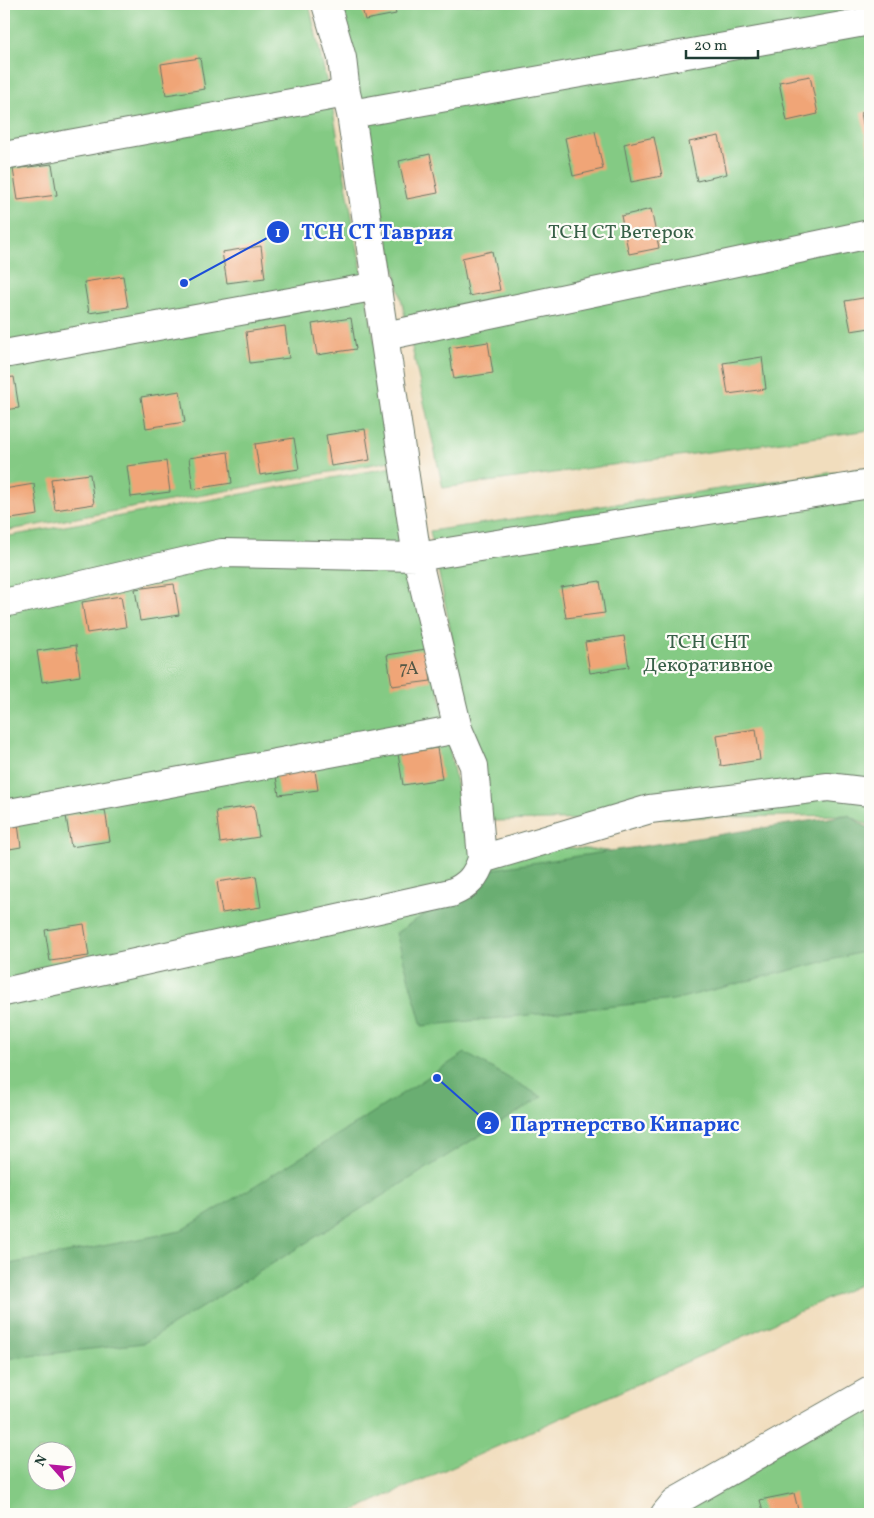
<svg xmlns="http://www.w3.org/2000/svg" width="874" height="1518" viewBox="0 0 874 1518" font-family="Vollkorn,serif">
	<rect width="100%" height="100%" fill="#fdfcf7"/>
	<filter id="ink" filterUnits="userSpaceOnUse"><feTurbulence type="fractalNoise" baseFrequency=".02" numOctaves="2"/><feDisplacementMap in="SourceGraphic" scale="10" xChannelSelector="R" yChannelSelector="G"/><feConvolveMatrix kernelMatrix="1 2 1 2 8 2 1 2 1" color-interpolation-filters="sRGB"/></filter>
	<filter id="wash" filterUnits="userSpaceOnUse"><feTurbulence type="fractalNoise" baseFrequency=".0096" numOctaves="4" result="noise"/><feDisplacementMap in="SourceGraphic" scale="20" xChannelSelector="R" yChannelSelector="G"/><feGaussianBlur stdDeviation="1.12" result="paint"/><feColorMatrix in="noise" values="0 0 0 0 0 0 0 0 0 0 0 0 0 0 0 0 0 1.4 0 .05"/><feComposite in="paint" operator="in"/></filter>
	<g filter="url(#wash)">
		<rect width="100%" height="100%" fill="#f1ddbd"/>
		<path fill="#84ca84" stroke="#52845c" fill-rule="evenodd" d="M4 4H309L332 106 396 460 4 531Z
			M336 4H870V430L443 488Z
			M398 466 466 838 870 875V1280L346 1514H4V537ZM38 1450H68V1480H38Z
			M870 467V826L848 815 490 821 430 531Z
			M870 1393V1514H652Z"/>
		<path fill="#6bae72" stroke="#457653" d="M848 815 870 829V956L862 952 673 1000 422 1026 396 933 493 869Z
			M465 1053 542 1097 144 1343 4 1359V1265L181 1231 360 1121Z"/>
		<g id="blocks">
			<path fill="#f0a577" d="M361 4H394L396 14 365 20Z
				M200 58 205 89 166 95 161 64Z
				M810 76 818 114 787 121 779 82Z
				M870 111V154H869L861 113Z
				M595 131 603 169 573 176 565 138Z
				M719 136 727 174 697 181 689 142Z
				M654 137 662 176 631 182 624 144Z
				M430 154 438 193 407 199 399 161Z
				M52 164 57 195 18 200 13 169Z
				M651 209 659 248 629 254 621 216Z
				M261 246 265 278 227 283 222 252Z
				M492 251 500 290 469 296 462 258Z
				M123 276 128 307 89 313 84 282Z
				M869 297 870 328 851 331 845 301Z
				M351 318 356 349 317 355 312 324Z
				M285 326 289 358 250 363 246 332Z
				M488 342 493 373 454 379 449 348Z
				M762 357 766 389 728 394 723 363Z
				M14 377 19 408 4 410V378Z
				M180 391 185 422 146 428 141 397Z
				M365 429 370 460 331 466 326 435Z
				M294 438 299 469 260 475 255 444Z
				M228 452 232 483 193 489 189 458Z
				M166 461 170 492 131 497 127 466Z
				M90 474 94 504 55 510 51 479Z
				M34 484 38 515 4 520V489Z
				M600 581 605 613 566 618 561 587Z
				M174 584 179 615 140 621 135 589Z
				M121 596 126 627 87 633 82 602Z
				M624 636 629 667 590 673 585 642Z
				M76 645 80 676 42 682 37 651Z
				M426 649 431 681 392 686 387 655Z
				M756 729 760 760 721 766 717 735Z
				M437 748 442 779 403 785 398 754Z
				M313 758 318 790 279 795 274 764Z
				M254 806 259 837 220 843 216 811Z
				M105 810 110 841 71 847 66 816Z
				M17 816 21 847 4 850V818Z
				M256 876 261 907 222 913 217 882Z
				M84 924 89 956 50 961 45 930Z
				M794 1493 799 1514H764L760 1500Z"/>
		</g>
	</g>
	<g filter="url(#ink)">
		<use href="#blocks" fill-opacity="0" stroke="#687564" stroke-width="1"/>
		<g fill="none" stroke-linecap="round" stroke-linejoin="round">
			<g stroke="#687564" stroke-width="30">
				<path id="minor" d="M351 114 870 21
					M4 156 346 93
					M385 336 870 234
					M4 354 378 286
					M4 603 222 553 417 557 870 484
					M4 814 458 729
					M482 859 650 809 828 787 870 792
					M4 992 451 893C468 886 476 877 482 859L474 766 458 729 417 557 351 114 346 93 342 58 326 4
					M665 1514 675 1502 870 1391"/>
			</g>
			<use href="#minor" stroke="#fff" stroke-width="28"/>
		</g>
	</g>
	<g text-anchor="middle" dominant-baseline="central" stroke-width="4.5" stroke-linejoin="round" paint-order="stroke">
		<g font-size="18" fill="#535745">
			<text x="409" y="669">7А</text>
		</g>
		<g font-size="20" fill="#386048" stroke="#fdfcf7">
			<text x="621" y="233">ТСН СТ Ветерок</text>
			<text x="708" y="643">ТСН СНТ<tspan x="708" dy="23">Декоративное</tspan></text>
		</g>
	</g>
	<path fill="none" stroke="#1d4ed8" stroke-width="2" d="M184 283L278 232M437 1078L488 1123"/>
	<g fill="#1d4ed8" stroke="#fdfcf7" stroke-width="2">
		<circle cx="184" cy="283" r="5"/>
		<circle cx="437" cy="1078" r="5"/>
		<circle cx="278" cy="232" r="12"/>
		<circle cx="488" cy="1123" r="12"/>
	</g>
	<g font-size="15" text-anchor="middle" font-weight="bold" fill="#fff">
		<text x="278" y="237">1</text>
		<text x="488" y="1129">2</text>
	</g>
	<g font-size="21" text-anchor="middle" font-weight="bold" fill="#1d4ed8" stroke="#fdfcf7" stroke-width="4.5" stroke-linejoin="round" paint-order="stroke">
		<text x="377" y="239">ТСН СТ Таврия</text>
		<text x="625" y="1131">Партнерство Кипарис</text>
	</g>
	<rect width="874" height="1518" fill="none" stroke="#fdfcf7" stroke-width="20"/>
	<g transform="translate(52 1466) rotate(297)"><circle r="24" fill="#fdfcf7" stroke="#a4b0a9"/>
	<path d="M0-4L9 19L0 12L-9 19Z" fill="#b5179e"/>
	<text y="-8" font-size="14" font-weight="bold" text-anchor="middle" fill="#1f3d34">N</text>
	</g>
	<path d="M686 50v8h72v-8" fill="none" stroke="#1f3d34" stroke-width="2.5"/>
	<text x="694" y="50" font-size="15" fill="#1f3d34" stroke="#fdfcf7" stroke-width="4" paint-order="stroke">20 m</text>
</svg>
